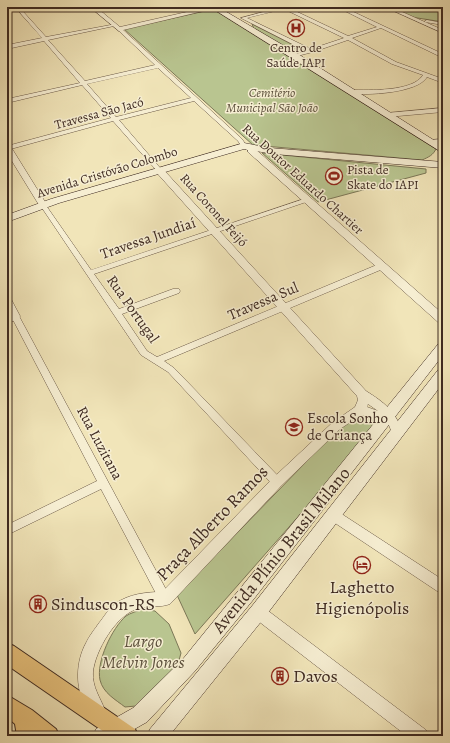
<svg xmlns="http://www.w3.org/2000/svg" width="450" height="743" viewBox="0 0 450 743" font-family="Alegreya,serif">
	<rect width="100%" height="100%" fill="#f1e5b9"/>
	<filter id="stains"><feTurbulence type="fractalNoise" baseFrequency=".005" numOctaves="4"/><feColorMatrix values="0 0 0 0 .2 0 0 0 0 .09 0 0 0 0 .02 0 0 0 .5 -.17"/></filter>
	<radialGradient id="worn" r=".72"><stop offset=".6" stop-color="#630" stop-opacity="0"/><stop offset="1" stop-color="#630" stop-opacity=".3"/></radialGradient>
	<path fill="#b9c590" stroke="#7c7858" d="M391 7H443V22L411 17Z
		M214 9 436 149C433 155 429 157 422 160L253 145 124 29Z
		M252 24 307 52 297 55 254 29Z
		M262 153 426 169V173L318 202Z
		M357 415H370L376 421V428L195 634 177 595 338 429Z
		M143 609 155 611 169 624 181 653 178 664 136 706 125 707C116 700 103 693 100 680 96 662 112 628 126 616 130 613 138 611 143 609Z"/>
	<g fill="none" stroke-linecap="round" stroke-linejoin="round">
		<g stroke="#6b5947" stroke-width="1">
			<path id="minor" d="M15 7H19L46 37 116 24V26H114L48 40 85 81 155 65 117 29 121 28 242 139 246 145 254 150 251 152 242 147 238 141 194 101 119 120 161 169V171H157L113 121 7 150V146L111 118 82 85 7 103V99L80 83 44 41 7 49V45L42 38ZM158 68 191 98 116 117 87 84Z
				M282 7H290L289 8 348 36 377 27 337 7H343L443 54V58L441 57 381 28 352 38 396 62 443 79V83L427 77C418 93 366 96 349 93V91L351 90C369 90 413 92 423 75L392 64 348 40 313 52 293 57V55L306 51 241 18ZM284 9 344 38 311 49 247 18Z
				M385 7H391L443 30V33Z
				M427 20 443 23V25L425 22V21Z
				M443 108V112L387 117 384 115 387 113Z
				M443 139V143L431 144 428 142 431 140Z
				M307 198 310 200 309 201 94 274 119 309 173 289H179L180 291 179 293 122 314 147 351 157 357 379 264H385L386 266 385 268 164 361 174 368 281 479 282 482 281 485 277 486 273 485 168 372 141 355 40 205 43 203 45 204 91 270Z
				M15 313 19 316 169 595 171 599 169 603 165 605 161 603 101 489 7 535V525L97 481 11 316Z"/>
		</g>
		<g stroke="#6b5947" stroke-width="1">
			<path id="tertiary" d="M90 7H96L120 27 209 7H220L119 31Z
				M7 145 11 147 47 205 46 207H40L39 205 7 153Z
				M248 148H254L443 314V324L439 323 248 152Z
				M156 168H162L366 391C385 403 394 410 403 432L401 435 397 437 393 435 388 423 386 426C378 429 377 424 371 419 369 417 365 416 361 415L340 429 281 486 170 604C160 608 148 605 137 609 116 615 95 651 93 672 92 687 100 697 105 710L103 716 97 718C90 715 89 711 85 705 75 687 76 661 86 643 89 636 95 629 99 623 104 617 109 608 115 604 128 594 147 592 162 592L273 478 332 423 355 407 358 400 357 396 156 172ZM368 404 378 411 367 407Z
				M7 298 11 299 20 316 19 319 7 323V315L9 314 7 310Z
				M334 509 443 580V595L329 519 327 515 329 511Z
				M258 605 263 607 426 730 428 736H407L253 617 251 612 253 607Z"/>
		</g>
		<g stroke="#3e2a21" stroke-width="1">
			<path id="secondary" d="M210 7H218L298 54 443 146V153Z
				M244 143 270 148 443 162V168L274 154 244 149 59 203 7 222V215L51 199Z
				M443 341V355L253 600 195 671 147 722 122 736H93L96 729 133 708 183 659 439 343Z
				M443 368V383L264 618 169 736H147L150 729 252 606 438 370Z"/>
		</g>
		<g stroke="#3e2a21" stroke-width="2">
			<path id="primary" d="M7 643 14 646 135 729 138 736H110L7 665Z
				M7 695 32 710 56 729 59 736H17L15 724 7 717Z"/>
		</g>
		<use href="#minor" fill="#f6eed2" fill-rule="evenodd"/>
		<use href="#tertiary" fill="#f6eed2" fill-rule="evenodd"/>
		<use href="#secondary" fill="#f6eed2" fill-rule="evenodd"/>
		<use href="#primary" fill="#e8c27c" fill-rule="evenodd"/>
	</g>
	<defs>
		<g id="hospital-ring" transform="scale(0.9)"><circle r="9.5" fill="#f6eed2" stroke="#8f2418" stroke-width="1.5"/><path d="M-5-5h3v3.5h4V-5h3V5h-3V1.5h-4V5h-3Z" fill="#8f2418"/></g>
		<g id="stadium-ring" transform="scale(0.9)"><circle r="9.5" fill="#f6eed2" stroke="#8f2418" stroke-width="1.5"/><path d="M0-5a6.5 5 0 1 0 0 10a6.5 5 0 1 0 0-10ZM-3.5-1.8h7v3.6h-7Z" fill="#8f2418"/></g>
		<g id="school-ring" transform="scale(0.9)"><circle r="9.5" fill="#f6eed2" stroke="#8f2418" stroke-width="1.5"/><path d="M0-5L7-2L0 1L-7-2ZM-4 1L0 2.5L4 1V4Q0 6-4 4Z" fill="#8f2418"/></g>
		<g id="hotel-ring" transform="scale(0.9)"><circle r="9.5" fill="#f6eed2" stroke="#8f2418" stroke-width="1.5"/><path d="M-6-4.5h1.5V1H6V5H4.5V3h-9V5H-6ZM-4 0a1.8 1.8 0 1 1 3.6 0ZM.5 0V-2.5h3Q6-2.5 6 0Z" fill="#8f2418"/></g>
		<g id="building-ring" transform="scale(0.9)"><circle r="9.5" fill="#f6eed2" stroke="#8f2418" stroke-width="1.5"/><path d="M-4-6H4V6H1V3H-1V6H-4ZM-2.5-4.3h1.7v1.8h-1.7ZM.8-4.3h1.7v1.8H.8ZM-2.5-1h1.7V.8h-1.7ZM.8-1h1.7V.8H.8Z" fill="#8f2418"/></g>
	</defs>
	<g fill-rule="evenodd">
		<use href="#hospital-ring" x="296" y="28"/>
		<use href="#stadium-ring" x="334" y="176"/>
		<use href="#school-ring" x="294" y="427"/>
		<use href="#hotel-ring" x="362" y="565"/>
		<use href="#building-ring" x="38" y="604"/>
		<use href="#building-ring" x="280" y="676"/>
	</g>
	<g text-anchor="middle" dominant-baseline="central" stroke-width="3" stroke-linejoin="round" paint-order="stroke">
		<g font-size="13" fill="#3e2a21" stroke="#f6eed2">
			<text x="296" y="47">Centro de<tspan x="296" dy="15">Saúde IAPI</tspan></text>
			<text x="347" y="169" text-anchor="start">Pista de<tspan x="347" dy="15">Skate do IAPI</tspan></text>
		</g>
		<g font-size="13" font-style="italic" fill="#5d513d" stroke="#f6eed2">
			<text x="272" y="92">Cemitério<tspan x="272" dy="15">Municipal São João</tspan></text>
		</g>
		<g font-size="13" fill="#3e2a21" stroke="#f6eed2">
			<text transform="translate(99 113) rotate(-15)">Travessa São Jacó</text>
			<text transform="translate(107 172) rotate(-17)">Avenida Cristóvão Colombo</text>
			<text transform="translate(303 179) rotate(42)">Rua Doutor Eduardo Chartier</text>
			<text transform="translate(214 210) rotate(48)">Rua Coronel Feijó</text>
		</g>
		<g font-size="15" fill="#3e2a21" stroke="#f6eed2">
			<text transform="translate(148 238) rotate(-19)">Travessa Jundiaí</text>
			<text transform="translate(263 301) rotate(-23)">Travessa Sul</text>
			<text transform="translate(133 309) rotate(55)">Rua Portugal</text>
			<text transform="translate(100 443) rotate(62)">Rua Luzitana</text>
		</g>
		<g font-size="15" fill="#3e2a21" stroke="#f6eed2" text-anchor="start">
			<text x="307" y="418">Escola Sonho<tspan x="307" dy="17">de Criança</tspan></text>
		</g>
		<g font-size="18" fill="#3e2a21" stroke="#f6eed2">
			<text transform="translate(212 523) rotate(-46)">Praça Alberto Ramos</text>
			<text transform="translate(281 550) rotate(-51)">Avenida Plínio Brasil Milano</text>
		</g>
		<g font-size="18" fill="#3e2a21" stroke="#f6eed2" text-anchor="start">
			<text x="362" y="587" text-anchor="middle">Laghetto<tspan x="362" dy="21">Higienópolis</tspan></text>
			<text x="51" y="604">Sinduscon-RS</text>
			<text x="293" y="676">Davos</text>
		</g>
		<g font-size="18" font-style="italic" fill="#5d513d" stroke="#f6eed2">
			<text x="143" y="641">Largo<tspan x="143" dy="21">Melvin Jones</tspan></text>
		</g>
	</g>
	<rect width="450" height="743" fill="none" stroke="#f1e5b9" stroke-width="24"/>
	<rect x="8" y="8" width="434" height="727" fill="none" stroke="#3e2a21" stroke-width="2"/>
	<rect x="12" y="12" width="426" height="719" fill="none" stroke="#3e2a21"/>
	<rect width="100%" height="100%" filter="url(#stains)"/>
	<rect width="100%" height="100%" fill="url(#worn)"/>
</svg>
